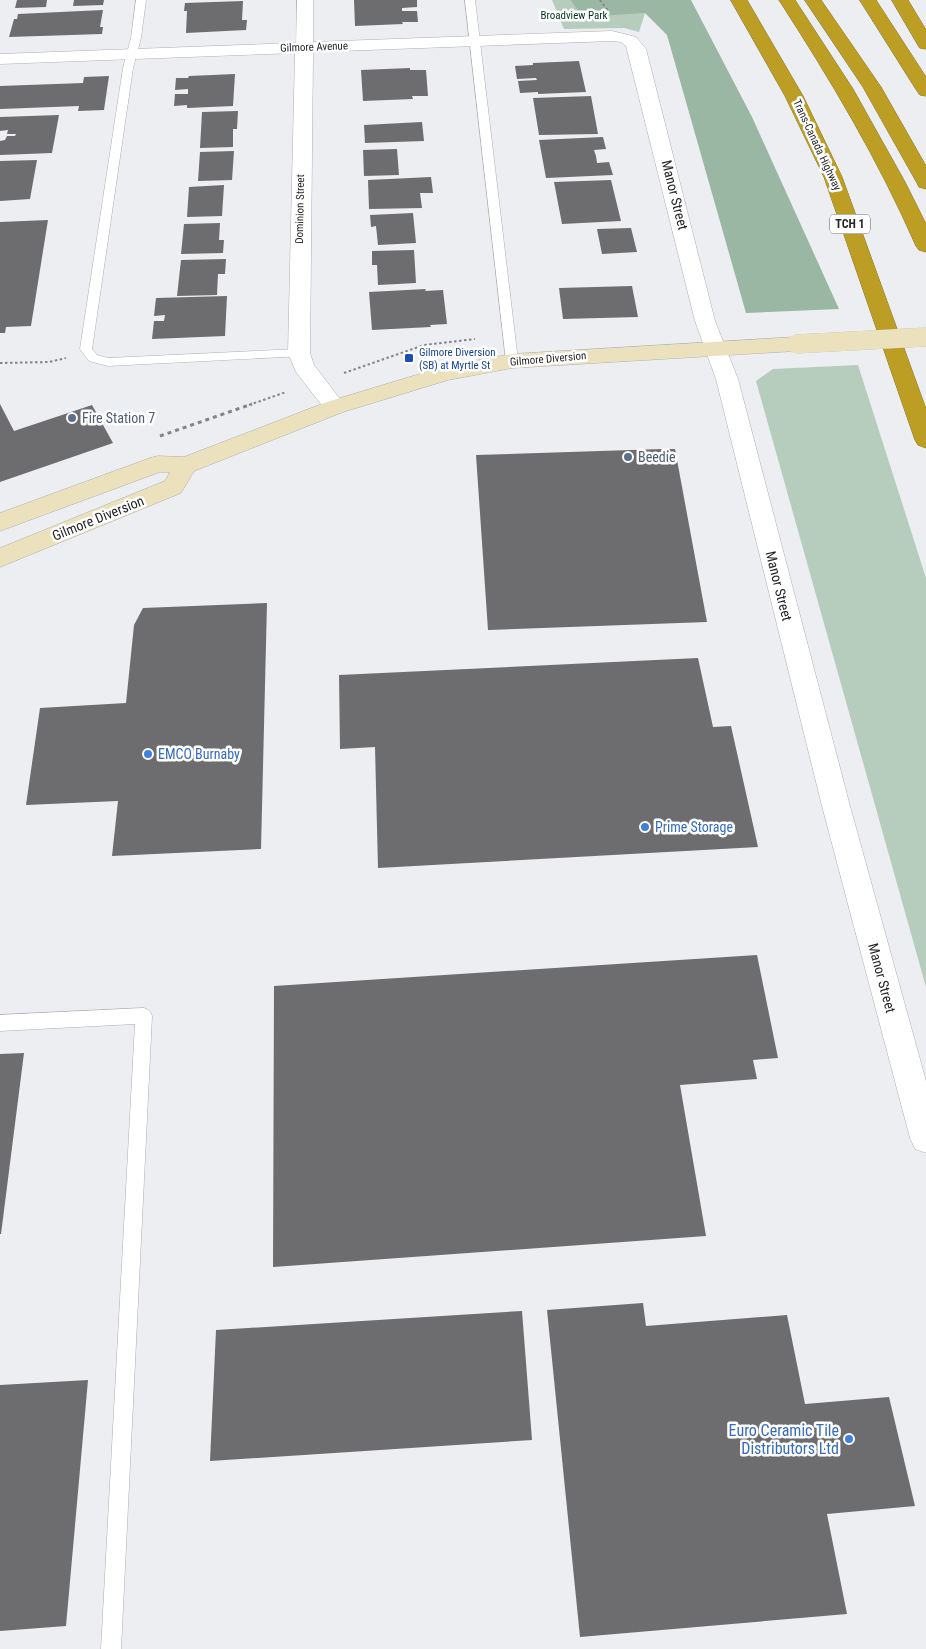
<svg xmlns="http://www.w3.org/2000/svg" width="926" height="1649" viewBox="0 0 926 1649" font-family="'Roboto Condensed',sans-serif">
	<rect width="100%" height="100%" fill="#eceef1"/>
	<path fill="#b6cdbd" d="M552 0H639L645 13 639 32 624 28 564 29Z
		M858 365 926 578V987L756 381 773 369Z"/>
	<path fill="#9ab7a4" d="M571 0H691L752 117 839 309 746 313 667 35 645 13 582 17Z"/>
	<path fill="#6d6d70" d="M17 0H47L46 7 15 8Z
		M74 0H104L103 5 73 6Z
		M354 0H417V7L402 8V11H417L418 22H402L403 24 355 26Z
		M243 1 242 20H247L246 30 186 33 187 11H184L185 3Z
		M103 10 100 27H103L102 34 9 37 14 19H17L18 14Z
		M579 61 586 92 538 94V92L520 93 518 81 537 80 536 78 517 79 515 66 533 65V63Z
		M410 68V70H426L428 96H412L413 99 363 101 361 70Z
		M235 74 233 106 187 108V105L174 106 175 94H188V89L175 90 176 78H188L189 76Z
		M109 76 104 110 78 111 79 106 0 109V86L83 83 84 77Z
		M591 96 598 134 539 135 533 98Z
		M238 111 237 129H233V147L200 148 202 112Z
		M59 115 52 153 0 155V141L5 140 7 136H15L16 134H7L8 130 0 131V117Z
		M422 122 424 141 365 143 364 125Z
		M603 137 606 149 594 150 596 156 597 163 609 162 613 175 546 178 539 140Z
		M397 149 399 175 364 176 363 150Z
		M234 151 232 180 198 181 200 152Z
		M37 160 30 199 0 201V161Z
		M431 177 433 193H420L422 208 369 209 368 180Z
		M611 180 621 221 562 224 554 182Z
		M224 185 222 216 187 217 189 187Z
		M413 213 416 243 378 245 376 226 371 227 370 215Z
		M48 220 31 326 6 327 5 333H0V222Z
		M220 223 219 240H224L223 253 181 254 184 224Z
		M631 228 637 252 602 254 597 229Z
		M414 250 416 283 378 285 377 265H372V251Z
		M226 259 225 274H218L217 295 177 296 181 260Z
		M632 286 638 317 563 319 559 288Z
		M426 289 425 291 443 290 447 324 430 325 431 327 372 330 369 292Z
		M227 296 225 336 152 339 154 321H164L165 315 154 316 156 298Z
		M0 404 14 431 92 405 113 443 0 482Z
		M662 449H675L707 622 488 630 476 455Z
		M267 603 261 849 112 856 118 801 26 805 40 708 126 703 134 625 143 608Z
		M698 658 713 727 731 726 758 847 378 868 375 747 340 749 339 675Z
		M757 955 778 1058 753 1060 757 1079 680 1085 706 1236 273 1267 274 986Z
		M24 1053 1 1234H0V1054Z
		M643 1303 646 1326 787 1315 805 1404 889 1397 915 1506 827 1514 847 1614 580 1637 547 1310Z
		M522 1311 532 1440 210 1461 216 1330Z
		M88 1380 66 1626 0 1631V1385Z"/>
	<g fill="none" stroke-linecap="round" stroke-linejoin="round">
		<g stroke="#acaeb0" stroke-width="1">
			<path id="lane" d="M136 0H146L141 38 133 68 92 349 97 355 108 358 299 349 305 353 303 356 108 366 89 361 80 349 123 68 131 38Z
				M465 0H475L518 361 512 365 506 361Z
				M144 1008 150 1011 152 1016 121 1649H101L135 1024 0 1031V1015Z"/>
		</g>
		<g stroke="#acaeb0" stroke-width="1">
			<path id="street" d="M297 0H313V42L612 31 636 37 646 49 715 321 738 379 850 806 926 1081V1153L915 1149 910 1138 822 806 716 379 695 321 626 46 621 42 612 41 313 52 310 353 314 365 346 407 343 412 335 414 327 412 296 372 288 353 295 53 0 64V54L296 43Z"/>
		</g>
		<g stroke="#acaeb0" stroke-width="1">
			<path id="secondary" d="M796 337 803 339 807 344 803 349 796 351 512 368 448 380 343 412 194 471 181 493 0 567V548L165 481 170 472H160L0 531V513L150 458 158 456 184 457 327 402 446 366 512 354Z"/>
		</g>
		<g stroke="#887425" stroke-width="1">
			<path id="highway" d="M731 0H747L803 96 842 177 926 409V448L918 445 915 440 824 177 785 96Z
				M779 0H795L853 89 905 182 926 224V252L919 250 916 246C878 159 830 79 779 0Z
				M805 0H821L881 87 926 166V189L919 187 917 183 863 87Z
				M860 0H876L926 77V96L920 95 917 91Z
				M892 0H908L926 30V49L920 48Z"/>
		</g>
		<path stroke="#838486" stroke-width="2" stroke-dasharray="2.5 2.5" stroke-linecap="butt" d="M600 0 609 12
			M0 363 49 362 66 358
			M344 373 424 345 475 339
			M249 405 286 392"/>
		<path stroke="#838486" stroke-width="3" stroke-dasharray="4 4" stroke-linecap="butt" d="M160 436 252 404"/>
		<use href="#lane" fill="#fff" fill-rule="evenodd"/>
		<use href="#street" fill="#fff" fill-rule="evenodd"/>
		<use href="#secondary" fill="#ebe2bd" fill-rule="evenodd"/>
		<use href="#highway" fill="#bd9e24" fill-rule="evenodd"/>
		<g stroke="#acaeb0" stroke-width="19" stroke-linecap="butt">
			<path id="secondary-bridge" d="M796 344 926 337"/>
		</g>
		<use href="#secondary-bridge" stroke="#ebe2bd" stroke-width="19"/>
	</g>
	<rect fill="#1a4fb4" stroke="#fff" stroke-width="2" x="404" y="353" width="10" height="10" rx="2.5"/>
	<g fill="#5c6f8a" stroke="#fff" stroke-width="2">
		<circle cx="72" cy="418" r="5"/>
		<circle cx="628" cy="457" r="5"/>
	</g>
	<g fill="#3f7fe0" stroke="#fff" stroke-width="2">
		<circle cx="148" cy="754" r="5"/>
		<circle cx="645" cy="827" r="5"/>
		<circle cx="849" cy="1439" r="5"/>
	</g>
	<g text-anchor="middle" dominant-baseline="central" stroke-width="5" stroke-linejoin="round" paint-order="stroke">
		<g font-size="11" fill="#00371c" stroke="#fff">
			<text x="574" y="15">Broadview Park</text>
		</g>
		<g font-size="11" fill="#262628" stroke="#fff">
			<text transform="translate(314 47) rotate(-2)">Gilmore Avenue</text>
			<text transform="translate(817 145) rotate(65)">Trans-Canada Highway</text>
			<text transform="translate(300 209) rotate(-89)">Dominion Street</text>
			<text transform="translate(548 359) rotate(-5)">Gilmore Diversion</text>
		</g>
		<g font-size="11" fill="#164399" stroke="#fff" text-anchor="start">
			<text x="419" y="352">Gilmore Diversion<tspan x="419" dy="13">(SB) at Myrtle St</tspan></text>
		</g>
		<rect fill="#fff" stroke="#676768" stroke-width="1" x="830" y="214.5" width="40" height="19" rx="4"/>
		<g font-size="12" font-weight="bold" fill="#262628">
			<text x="850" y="224">TCH 1</text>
		</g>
		<g font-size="14" fill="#262628" stroke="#fff">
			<text transform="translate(675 195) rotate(76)">Manor Street</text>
			<text transform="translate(98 518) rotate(-22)">Gilmore Diversion</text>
			<text transform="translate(779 586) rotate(76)">Manor Street</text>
			<text transform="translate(882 978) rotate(75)">Manor Street</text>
		</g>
		<g font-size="14" fill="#4e5e75" stroke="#fff" text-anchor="start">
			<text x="82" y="418">Fire Station 7</text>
			<text x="638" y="457">Beedie</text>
		</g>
		<g font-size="14" fill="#366cbe" stroke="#fff" text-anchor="start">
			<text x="158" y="754">EMCO Burnaby</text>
			<text x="655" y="827">Prime Storage</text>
		</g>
		<g font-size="16" fill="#366cbe" stroke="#fff" text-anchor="end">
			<text x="839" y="1430">Euro Ceramic Tile<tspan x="839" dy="18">Distributors Ltd</tspan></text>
		</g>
	</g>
</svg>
